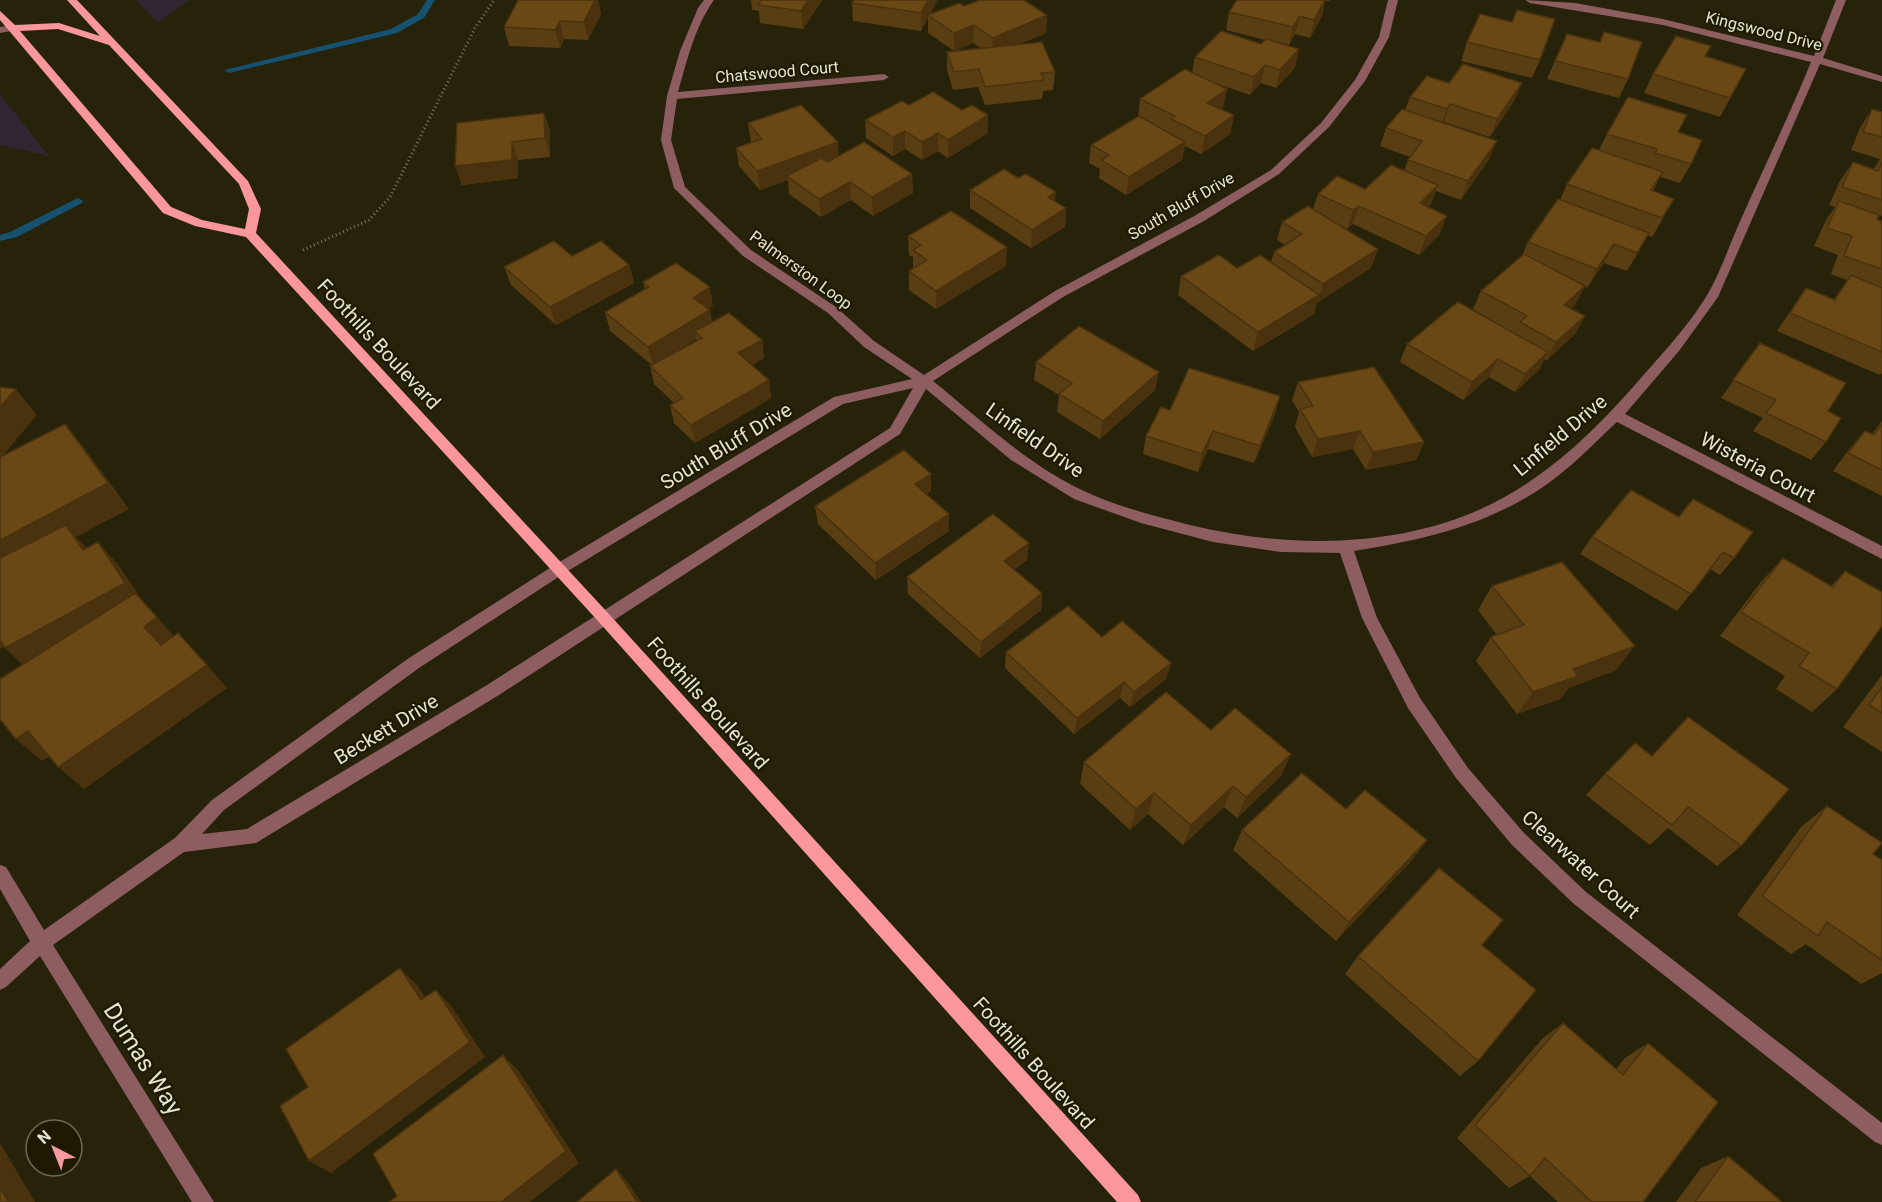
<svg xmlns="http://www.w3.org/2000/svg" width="1882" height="1202" viewBox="0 0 1882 1202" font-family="Roboto,sans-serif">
	<rect width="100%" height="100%" fill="#27230a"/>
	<path fill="#322532" d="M136 0H189L158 23Z
		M0 94 49 156 0 145Z"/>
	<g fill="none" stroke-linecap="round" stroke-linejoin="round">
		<path fill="#165170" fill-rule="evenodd" d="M427 0H435L424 18 397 33 229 73 224 70 391 29 418 14Z
			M78 198 83 201 82 203 17 237 0 241V235L10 232Z"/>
		<path stroke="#7a7763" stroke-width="3" stroke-dasharray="1 3" stroke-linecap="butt" d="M303 250 369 220 390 197 475 28 494 0"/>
		<path fill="#8d5d60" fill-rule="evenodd" d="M704 0H714C695 26 687 61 678 92L884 74 889 77 884 80 677 99 671 140 685 187 751 250 836 307 874 341 924 375 1055 291 1196 215 1271 170 1321 123 1355 80 1379 37 1388 0H1398L1389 37 1365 81 1329 127 1279 174 1204 221 1063 297 933 381C981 420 1028 465 1084 491 1118 507 1155 516 1190 525 1301 552 1432 549 1529 482 1571 454 1607 417 1640 379 1663 353 1688 326 1706 297 1721 272 1730 243 1742 217 1765 165 1790 114 1811 62L1663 25 1530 3 1525 0 1575 3 1663 19 1814 56 1836 0H1846L1823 58 1882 76V82L1820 64 1718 297 1679 351 1625 414 1882 546V559L1617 422C1592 445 1566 473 1537 491 1478 528 1421 540 1354 551L1377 618 1420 698 1468 768 1524 833 1586 892 1882 1123V1145L1875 1142 1574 904 1512 845 1456 778 1408 708 1362 618 1340 553 1281 552 1213 542 1141 523 1074 499 1011 460 926 389 900 434 499 695 256 843 184 852 53 945 214 1202H192L40 956 6 987 0 990V969L30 941 0 889V865L6 867 44 930 175 838 212 800 409 658 553 566 834 397 912 379 864 347 828 313 743 256 674 188 661 140 667 96 680 51 698 8ZM913 388 890 428 487 685 247 829 202 834 224 810 419 668 563 574 843 404Z
			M12 25 16 26V30L0 33V27Z"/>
		<path fill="#f9979d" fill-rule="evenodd" d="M67 0H77L248 181 261 209 256 233 608 613 1138 1195 1141 1202H1117L598 621 246 237 195 226 163 213 0 20V11L15 25 59 23 100 36ZM58 29 109 45 239 184 249 209 245 229 202 220 171 207 20 31Z"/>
	</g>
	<path fill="#5a3e13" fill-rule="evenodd" d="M518 0H598L601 14 588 40 564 39 560 48 509 46 504 27Z
		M751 0H822L803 29 760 23 759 11 752 10Z
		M854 0H937L930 14 964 6 1047 15 1046 33 1020 44 1055 72 1053 90 1043 91 1042 99 985 105 978 87 953 90 947 70V52L954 51 928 33V17L921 31 853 21 852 3ZM973 43 981 48 955 51Z
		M1237 0H1330L1329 1H1325L1322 16 1310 38 1295 34 1289 45 1281 43 1295 68 1276 88 1261 83 1250 95 1212 82 1227 89 1223 107 1221 109 1234 115 1230 134 1201 154 1185 146 1182 160 1126 195 1099 178 1100 169 1089 163 1091 145 1138 117 1140 99 1192 73 1195 57 1261 44 1265 40 1226 30 1229 12Z
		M1467 42 1540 60 1532 78 1461 61Z
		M1599 42 1628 79 1619 98 1547 79 1555 61Z
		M1711 46 1705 56 1746 69 1720 117 1644 93 1653 74Z
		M1449 83H1522L1514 101 1490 137 1444 122 1443 123 1489 159 1461 200 1436 191 1431 204 1428 207 1440 234 1419 255 1353 224 1347 229 1338 224 1378 249 1371 268 1317 302 1314 314 1253 351 1178 295 1181 276 1271 262 1274 252 1285 245 1277 240 1282 222 1313 209 1318 194 1365 189 1404 171 1408 160 1410 157 1380 146 1386 128 1405 110 1410 97Z
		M909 105 962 110 988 115V133L948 158 938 151 922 160 905 149 893 156 866 138 865 120Z
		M1872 109 1882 112V216L1879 215 1877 220 1882 221V373L1880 375 1777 331 1806 288 1834 299 1847 280 1831 274 1838 255 1814 246 1826 220 1835 207 1829 205 1840 181 1853 162 1874 169 1880 159 1851 150 1860 128Z
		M544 113 550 131V157L518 160V178L462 185Z
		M748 123 839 156 912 174 913 193 873 216 851 200 821 217 789 194 788 180 760 190 739 166 736 148 751 142Z
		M1678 132 1691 164 1680 183 1660 177 1653 191 1664 217 1652 237 1648 235 1627 271 1604 263 1587 288 1584 286 1575 305 1570 309 1585 316 1575 334 1546 361 1544 359 1539 370 1515 392 1489 377 1463 400 1400 362 1407 344 1514 333 1473 309 1481 291 1521 258 1528 242 1560 200 1567 184 1599 150 1607 134Z
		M970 190 1055 201 1066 208 1065 227 1031 248 970 208Z
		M908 236 1006 266 936 309 909 290V271L913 268V257L909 255Z
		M572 256 629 265 634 283 556 325 511 285 504 267Z
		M643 282 713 306 708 309 712 322 762 340 764 358 752 365 769 380 771 398 695 443 674 423 670 405 674 403 654 384 650 366 652 365 610 331 605 312 645 289ZM696 339 697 341 664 359Z
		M1760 343 1828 411 1826 442 1811 460 1753 431 1763 418 1721 398Z
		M1036 362 1159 372 1155 390 1100 439 1057 412 1059 395 1034 380Z
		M1298 382 1424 442 1416 460 1366 470 1353 449 1312 457 1295 427 1299 412 1292 400Z
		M1280 396 1275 414 1254 463 1208 449 1198 472 1143 454 1146 436 1170 410Z
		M1882 421V496L1833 471 1850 448 1865 431 1872 434Z
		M931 474V491L927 494 949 531 876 580 818 524 815 506Z
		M1631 490 1734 558 1720 575 1710 569 1677 611 1580 554 1592 537Z
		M1783 558 1831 586 1845 571 1837 689 1812 712 1776 689 1785 676 1720 636 1761 582Z
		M1027 560 1014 570 1042 593 1041 610 980 658 908 594 907 577Z
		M1492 586 1616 670 1569 688 1560 699 1517 714 1476 661 1491 637 1497 635 1478 610Z
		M1006 652 1171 663 1166 679 1130 707 1120 698 1074 734 1005 668Z
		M1882 675V752L1843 727Z
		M1688 717 1741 846 1717 866 1668 828 1650 845 1586 795 1605 774 1652 756Z
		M1211 730 1291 754 1281 776 1237 818 1224 807 1183 845 1148 814 1130 830 1080 784 1084 762Z
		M1827 806 1873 854 1882 860V973L1861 984 1806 944 1791 954 1737 915 1801 827Z
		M1346 809 1427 840 1412 860 1336 941 1233 850 1242 830Z
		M1482 945 1478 1061 1460 1076 1345 974 1358 956Z
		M1563 1023 1616 1069 1625 1058 1648 1043 1643 1202H1558L1530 1176 1509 1188 1457 1138 1543 1038Z
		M1728 1156 1782 1202H1676L1701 1168Z"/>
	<path fill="#4a320f" d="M595 0H598L601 14 588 40 584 22Z
		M808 0H822L803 29 801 11Z
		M928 0H937V1L929 16 928 15V17L921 31V13Z
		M1325 0 1322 16 1310 38 1314 20Z
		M1047 15 1046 33 992 56 993 38Z
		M1300 16 1295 34 1289 45 1293 27Z
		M560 21 564 39 560 48 555 30Z
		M974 25 973 43 954 51V33Z
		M1299 49 1295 68 1276 88 1280 70Z
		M1265 65 1261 83 1250 95 1254 77Z
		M1522 83 1514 101 1490 137 1497 119Z
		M1227 89 1223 107 1204 121 1207 103Z
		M1450 104 1444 122 1440 127 1447 109Z
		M544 113 550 131V157L545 138Z
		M988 115V133L948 158V140Z
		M1234 115 1230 134 1201 154 1205 136Z
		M905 131V149L893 156V137Z
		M938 133V151L922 160V142Z
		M1497 141 1489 159 1461 200 1468 181Z
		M512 142 518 160V178L462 185 455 166Z
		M838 142 839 160 787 176 788 180 760 190 757 171Z
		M1185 142 1182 160 1126 195 1129 177Z
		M912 174 913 193 873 216 872 197Z
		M850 182 851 200 821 217 819 199Z
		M1438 185 1431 204 1413 222 1420 203Z
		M1056 192 1054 211 1048 197Z
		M1359 206 1353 224 1347 229 1353 210Z
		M1066 208 1065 227 1031 248 1032 230Z
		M1447 216 1440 234 1419 255 1426 236Z
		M1649 233 1639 252 1627 271 1637 253Z
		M1614 244 1604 263 1587 288 1597 269Z
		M1007 247 1006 266 936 309V291Z
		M1378 249 1371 268 1317 303 1323 284Z
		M629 265 634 283 556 325 550 307Z
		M1585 286 1575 305 1554 323 1564 305Z
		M710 287 713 306 696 316 693 298Z
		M1319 295 1314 314 1253 351 1258 332Z
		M710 310 713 329 695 331 696 339 653 366 648 347Z
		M1585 316 1575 334 1546 361 1556 342Z
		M762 340 764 358 742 371 738 353Z
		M1548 352 1539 370 1515 392 1525 374Z
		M1498 359 1489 377 1463 400 1472 382Z
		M1159 372 1155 390 1100 439 1103 421Z
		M769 380 771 398 695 443 691 425Z
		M16 389 37 415 0 459V407Z
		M1280 396 1275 414 1254 463 1260 446Z
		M65 424 86 450 129 509 76 537 88 549 0 578V540Z
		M1213 431 1208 449 1198 472 1202 454Z
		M1360 431 1353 449 1312 457 1318 439Z
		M1424 442 1416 460 1366 470 1373 452Z
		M931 474V491L916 502 915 484Z
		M949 514V531L876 580 875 563Z
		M98 542 120 567 147 607 30 672 5 648Z
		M1029 543 1027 560 1003 578 1004 561Z
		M1042 593 1041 610 980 658 981 642Z
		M157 617 178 641 165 650 144 627Z
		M0 630 13 642 0 649Z
		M1635 646 1616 670 1569 688 1560 699 1517 714 1533 692 1573 669Z
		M1171 663 1166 679 1130 707 1134 692Z
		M207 665 227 688 84 789 58 767Z
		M1124 682 1120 698 1074 734 1077 718Z
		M28 731 54 753 42 761 16 739Z
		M1291 754 1281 776 1237 818 1246 797Z
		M1233 786 1224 807 1183 845 1191 825Z
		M1154 793 1148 814 1130 830 1136 809Z
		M1427 840 1412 860 1336 941 1349 922Z
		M400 968 418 986 438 1016 421 1000Z
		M436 990 452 1007 485 1057 331 1173 309 1161Z
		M503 1055 518 1070 579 1163 530 1202H501Z
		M0 1143 35 1202H8L0 1188Z
		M616 1169 627 1181 641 1202H637Z"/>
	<path fill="#694816" stroke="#4a320f" stroke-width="1.5" d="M518 0H595L584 22 560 21 555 30 504 27Z
		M761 0H808L801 11 758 5Z
		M854 0H928L921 13 852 3Z
		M980 0H1024L1047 15 993 38 974 25 954 33 928 15 959 3 964 6Z
		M1237 0H1325L1314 20 1300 16 1293 27 1229 12Z
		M1517 10 1555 19 1540 60 1467 42 1480 14 1512 22Z
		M1221 31 1261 44 1266 39 1299 49 1280 70 1265 65 1254 77 1195 57Z
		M1604 32 1642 42 1628 79 1555 61 1567 34 1600 42Z
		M1676 36 1711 46 1705 56 1746 69 1730 98 1653 74Z
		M1042 42 1055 72 1041 73 1044 80 985 87 979 69 954 72 947 52Z
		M1463 64 1522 83 1497 119 1450 104 1447 109 1410 97 1427 76 1449 83Z
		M1185 69 1227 89 1207 103 1234 115 1205 136 1171 119 1175 116 1140 99Z
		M933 92 962 110 972 105 988 115 948 140 938 133 922 142 905 131 893 137 865 120 902 101 909 105Z
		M1628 97 1687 115 1678 132 1702 140 1691 164 1655 153 1657 149 1607 134Z
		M801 105 838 142 757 171 736 148 762 139 748 123Z
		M1402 109 1497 141 1468 181 1408 160 1422 141 1386 128Z
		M1872 109 1882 112V137L1863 132Z
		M544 113 545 138 512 142V160L455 166 457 123Z
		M1139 116 1185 142 1129 177 1101 160 1109 155 1091 145Z
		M864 142 912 174 872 197 850 182 819 199 787 176 821 158 828 162Z
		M1592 148 1663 172 1651 190 1674 199 1662 218 1567 184Z
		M1853 162 1878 171 1882 162V200L1842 187Z
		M1391 165 1438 185 1420 203 1447 216 1426 236 1359 206 1353 210 1318 194 1337 176 1365 189Z
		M1004 169 1018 178 1026 174 1056 192 1048 197 1066 208 1032 230 970 190Z
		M1558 199 1649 233 1637 253 1614 244 1597 269 1528 242Z
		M1839 201 1879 215 1877 220 1882 221V269L1844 256 1852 236 1827 228Z
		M1308 206 1378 249 1323 284 1274 252 1302 234 1282 222Z
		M951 211 1007 247 936 291 909 271 927 260 913 250 921 245 908 236Z
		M554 241 572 256 601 241 629 265 550 307 504 267Z
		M1524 254 1585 286 1564 305 1585 316 1556 342 1520 322 1527 316 1481 291Z
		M1219 255 1237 268 1260 255 1319 295 1258 332 1181 276Z
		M676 263 710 287 693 298 710 310 648 347 605 312 649 287 643 282Z
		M1851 275 1882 288V352L1790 313 1806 288 1835 300Z
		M1458 302 1548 352 1525 374 1498 359 1472 382 1407 344Z
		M729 313 762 340 738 353 769 380 691 425 670 405 683 398 650 366 702 338 695 331Z
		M1079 326 1159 372 1103 421 1059 394 1072 383 1036 362Z
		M1760 343 1846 383 1828 411 1841 418 1826 442 1766 413 1776 400 1733 380Z
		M1374 367 1424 442 1373 452 1360 431 1318 439 1300 409 1313 406 1298 382Z
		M1189 368 1280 396 1260 446 1213 431 1202 454 1146 436 1161 407 1170 410Z
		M0 387 16 389 0 407Z
		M65 424 108 483 0 540V457Z
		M1882 424V470L1848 453 1865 431 1874 435Z
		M904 450 931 474 915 484 949 514 875 563 815 506Z
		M1631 490 1679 517 1693 499 1753 532 1734 558 1723 552 1691 594 1592 537Z
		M993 514 1029 543 1004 561 1042 593 981 642 907 577Z
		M66 525 83 550 98 542 125 583 5 648 0 640V558Z
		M1783 558 1833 587 1845 571 1882 592V626L1837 689 1799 666 1809 653 1741 612Z
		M1562 562 1635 646 1573 669 1578 676 1533 692 1491 637 1524 625 1492 586Z
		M135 593 157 617 144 627 161 645 178 633 207 665 58 767 28 731 16 739 0 719V679Z
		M1068 606 1102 637 1122 621 1171 663 1134 692 1124 682 1077 718 1006 652Z
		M1882 687V713L1869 705Z
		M1166 692 1211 730 1235 708 1291 754 1246 797 1233 786 1191 825 1154 793 1136 809 1084 762Z
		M1688 717 1789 789 1741 846 1688 807 1672 825 1605 774 1635 743 1652 756Z
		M1302 773 1346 809 1365 790 1427 840 1349 922 1242 830Z
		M1827 806 1882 843 1873 854 1882 860V960L1827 922 1818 936 1762 896Z
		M1439 868 1503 920 1482 945 1536 990 1478 1061 1358 956Z
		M400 968 421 1000 436 990 470 1042 309 1161 280 1106 308 1087 286 1049Z
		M1563 1023 1623 1075 1648 1043 1718 1102 1643 1202H1592L1545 1158 1530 1176 1475 1125Z
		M503 1055 566 1151 501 1202H389L397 1196 373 1154Z
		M1728 1156 1782 1202H1695Z
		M616 1169 637 1202H577Z
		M0 1188 8 1202H0Z"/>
	<g text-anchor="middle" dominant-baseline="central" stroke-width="4.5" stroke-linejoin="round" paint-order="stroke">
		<g font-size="16" fill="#e6e4d5" stroke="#1e1a02">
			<text transform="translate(1764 31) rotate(14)">Kingswood Drive</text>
			<text transform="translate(777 72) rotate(-5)">Chatswood Court</text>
			<text transform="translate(1181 206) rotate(-30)">South Bluff Drive</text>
			<text transform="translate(801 270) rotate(36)">Palmerston Loop</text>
		</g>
		<g font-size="20" fill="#e6e4d5" stroke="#1e1a02">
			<text transform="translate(379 344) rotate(47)">Foothills Boulevard</text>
			<text transform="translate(1560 435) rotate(-40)">Linfield Drive</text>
			<text transform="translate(1035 440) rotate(35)">Linfield Drive</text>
			<text transform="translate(726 446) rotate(-31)">South Bluff Drive</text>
			<text transform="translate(1758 467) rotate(28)">Wisteria Court</text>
			<text transform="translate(708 703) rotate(48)">Foothills Boulevard</text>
			<text transform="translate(386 729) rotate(-31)">Beckett Drive</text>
			<text transform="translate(1581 864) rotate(42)">Clearwater Court</text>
			<text transform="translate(1034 1063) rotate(48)">Foothills Boulevard</text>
		</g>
		<g font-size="24" fill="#e6e4d5" stroke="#1e1a02">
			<text transform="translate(143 1059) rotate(58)">Dumas Way</text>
		</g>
	</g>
	<g transform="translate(54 1148) rotate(318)"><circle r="28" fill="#1e1a02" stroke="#6e6b56" stroke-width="1.5"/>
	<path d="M0-4.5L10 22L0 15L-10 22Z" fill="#f49aa0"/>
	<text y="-9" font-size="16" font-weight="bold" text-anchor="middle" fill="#e6e4d5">N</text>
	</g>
</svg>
